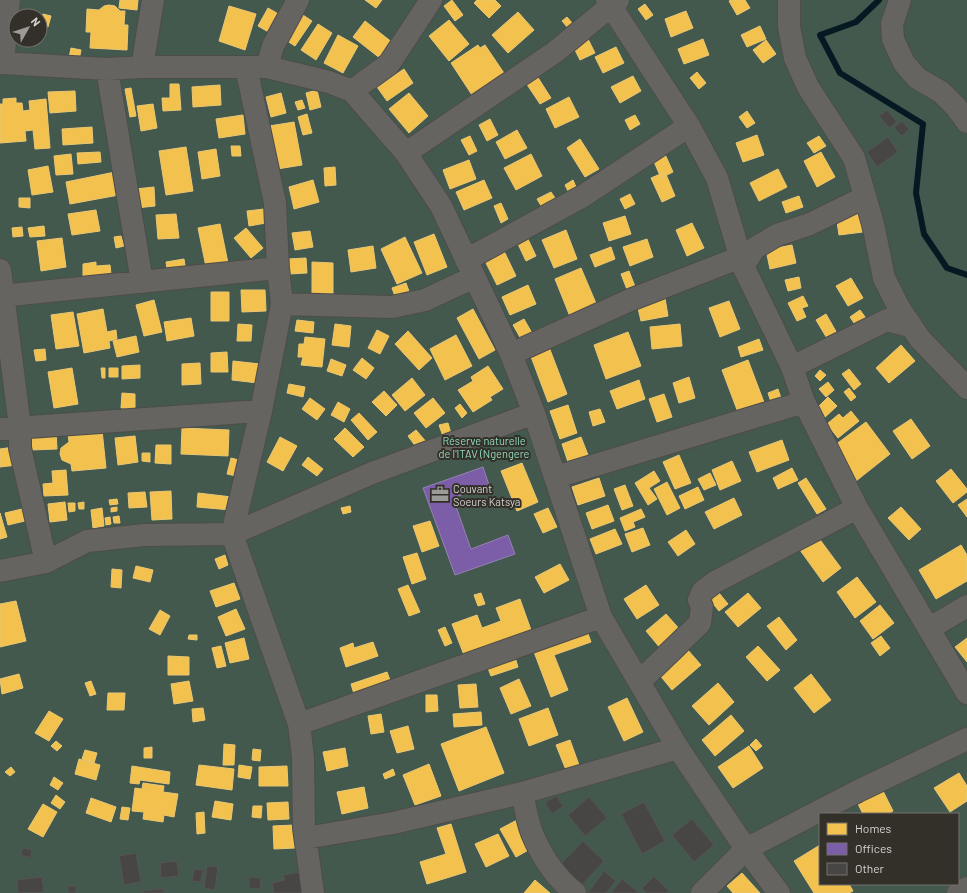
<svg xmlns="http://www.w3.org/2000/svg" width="967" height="893" viewBox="0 0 967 893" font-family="Barlow,sans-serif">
	<rect width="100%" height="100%" fill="#312e2b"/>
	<path fill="#43594e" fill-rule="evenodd" d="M0 0H967V893H0ZM16 16H40V40H16ZM820 814H958V884H820Z"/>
	<path fill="#f2c14e" stroke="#eac775" d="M120 0H138L137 10 119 8Z
		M365 0H382L376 8Z
		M452 0 463 15 455 21 444 6Z
		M477 0H495L501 6 489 18 474 3Z
		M732 0H745L750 8 737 15 729 1Z
		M645 4 653 15 646 20 638 9Z
		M109 5 115 6 120 11H125L124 25H128L127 50 90 48 91 32H86L87 9 99 10 104 6Z
		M229 6 256 14 245 50 219 41Z
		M268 8 282 16 272 34 258 26Z
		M686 11 693 28 671 37 665 19Z
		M518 12 534 30 508 53 492 35Z
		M300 13 312 21 295 46 284 39Z
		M43 14 51 16 48 27 41 25Z
		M567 17 573 24 568 28 562 21Z
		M449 20 469 44 449 61 429 36Z
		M365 21 393 43 381 59 353 37Z
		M318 24 332 33 316 60 301 50Z
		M760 26 766 39 747 47 741 35Z
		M338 35 358 46 343 73 324 63Z
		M587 37 595 53 580 60 572 44Z
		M703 39 709 55 684 64 678 49Z
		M766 40 776 54 763 63 753 50Z
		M478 45 480 48 485 45 506 76 474 98 451 63Z
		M616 47 624 63 603 73 595 57Z
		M71 48 81 50 79 60 69 58Z
		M404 69 413 83 387 101 377 87Z
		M697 72 706 83 699 89 690 78Z
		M537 76 551 98 540 104 526 83Z
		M633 76 641 91 620 103 611 87Z
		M170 84H179L181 110 163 111 162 98H170Z
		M220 85 221 105 193 107 192 87Z
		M131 88 136 116 130 117 125 89Z
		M317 90 321 107 310 110 306 93Z
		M75 91 76 111 50 113 48 92Z
		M281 93 286 113 271 117 266 97Z
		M409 93 428 116 409 133 389 109Z
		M569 97 579 117 555 128 546 109Z
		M16 98V103H22L23 111 30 110 29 101 46 99 50 148 35 149 33 130 25 131 26 141 0 143V104H3V99Z
		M302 100 305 108 298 110 295 102Z
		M153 104 157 128 141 131 137 106Z
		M747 111 755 123 747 128 739 117Z
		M307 114 312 133 303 135 298 117Z
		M243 115 245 134 219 138 216 119Z
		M635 115 640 124 630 130 625 120Z
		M490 119 498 135 487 141 479 125Z
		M294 122 302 165 277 169 269 126Z
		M92 127 93 143 63 145 62 129Z
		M517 130 527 148 505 159 496 142Z
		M757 135 764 155 743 162 736 143Z
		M470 136 477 151 469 155 461 140Z
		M819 136 826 146 814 153 807 143Z
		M580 139 599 169 585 177 567 148Z
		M231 146H240L241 156H232Z
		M186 147 193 191 166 195 159 151Z
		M216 149 220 176 202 179 198 152Z
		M100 152 101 162 78 164 77 153Z
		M664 152 673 172 661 178 652 157Z
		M821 152 835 177 817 187 804 161Z
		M71 154 73 174 56 175 54 156Z
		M531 154 542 176 516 190 504 168Z
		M469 160 476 179 450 189 443 170Z
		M48 166 53 192 32 195 28 170Z
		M335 167 336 185 325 186 324 168Z
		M778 169 787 187 759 201 750 183Z
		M115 172 119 195 70 204 66 182Z
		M665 172 675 196 662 202 651 178Z
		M313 180 319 202 294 209 289 187Z
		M484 180 492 198 464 210 456 192Z
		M573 180 576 187 568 191 565 185Z
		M154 187 155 206 136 208 135 189Z
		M551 192 557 201 543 209 537 199Z
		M630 194 635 204 625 209 620 199Z
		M799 196 803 207 786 213 782 202Z
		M19 198H30V208L19 207Z
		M501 203 508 219 501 223 494 206Z
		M264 209 266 223 249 226 247 211Z
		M96 210 100 231 72 235 68 214Z
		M860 212 863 232 839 235 836 215Z
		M176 214 179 238 158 239 156 215Z
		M625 216 631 234 609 241 603 223Z
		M692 223 704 248 687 256 676 230Z
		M220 224 228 263 206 267 198 228Z
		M44 226 45 236 30 237 28 228Z
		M22 227 23 236 13 237 12 228Z
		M246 228 263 248 251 258 234 238Z
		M566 230 577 259 554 268 542 240Z
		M310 231 313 247 295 250 292 233Z
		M434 234 447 267 427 275 414 242Z
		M121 236 124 246 116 248 114 237Z
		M405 237 422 273 397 284 381 249Z
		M527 237 536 256 526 261 517 242Z
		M62 238 66 267 41 271 37 241Z
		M647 239 653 257 630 266 623 247Z
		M792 245 796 263 770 269 766 250Z
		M373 246 376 268 351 272 348 250Z
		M611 247 615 259 595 267 590 255Z
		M504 251 516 276 497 285 485 261Z
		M306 258 307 273 289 274 288 259Z
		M184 259 186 272 168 275 166 262Z
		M96 262V266L110 265 111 274 83 278V264Z
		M312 262 333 263V294H312Z
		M581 268 598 308 571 319 555 279Z
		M629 271 636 289 628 292 621 274Z
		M799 277 801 288 788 291 785 280Z
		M851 278 863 298 848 306 836 286Z
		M406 283 410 294 396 299 392 288Z
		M528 285 536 304 510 315 502 297Z
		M241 290H265L266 311 242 312Z
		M211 292H229V321H211Z
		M803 296 808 306 802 308 806 317 797 321 788 303Z
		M665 298 668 316 641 321 637 304Z
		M154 300 162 332 144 336 136 305Z
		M729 301 740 329 720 337 709 308Z
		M103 309 107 332 116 330 117 339 109 341 110 348 84 353 77 314Z
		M473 309 495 350 479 359 457 318Z
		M860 310 868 321 858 329 850 317Z
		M73 312 79 346 56 349 51 315Z
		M826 314 838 335 828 340 816 320Z
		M191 318 194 336 167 341 164 322Z
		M524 319 532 333 521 339 513 325Z
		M297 320 314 322 313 333 295 331Z
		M238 324 252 325 251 341H237Z
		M335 324 351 326 349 347 332 345Z
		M680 324 682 346 652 349 650 327Z
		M377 330 389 336 380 354 368 348Z
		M408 331 432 358 419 370 395 344Z
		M628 332 641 366 606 379 594 345Z
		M456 335 472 366 445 380 430 349Z
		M136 336 139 352 117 357 113 341Z
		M305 337 325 339 322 367 301 365 303 357H298L299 344H304Z
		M759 339 763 350 741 357 738 347Z
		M901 345 915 361 889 383 876 368Z
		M549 347 567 394 548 402 530 354Z
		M45 349 46 360 36 361 34 350Z
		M227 352 228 372H211V353Z
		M362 358 374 368 366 379 353 370Z
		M331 359 346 365 342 376 327 371Z
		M748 360 765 405 739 415 722 370Z
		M233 361 260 364 258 383 232 380Z
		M200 363 201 384 182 385V364Z
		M140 365V378L122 379V366Z
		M488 366 503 389 490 397 492 400 473 412 458 390 473 381 471 377Z
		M72 368 78 404 54 408 48 372Z
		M101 368H105V378H102Z
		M109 368H118V377H109Z
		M849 369 861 384 854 390 842 374Z
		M820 370 826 375 820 381 815 376Z
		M689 377 695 398 679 403 673 383Z
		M412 378 425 395 405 411 392 395Z
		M639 380 645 399 617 409 610 391Z
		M828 382 834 390 826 397 819 389Z
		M289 384 305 387 303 397 287 393Z
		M849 388 856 397 851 401 844 392Z
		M778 389 781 398 771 402 768 393Z
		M384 391 397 405 386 416 372 402Z
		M122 393 135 394V409L121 408Z
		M664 394 672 417 657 422 649 399Z
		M828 397 837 406 822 420 814 411Z
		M310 398 325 409 317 420 302 409Z
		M433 398 445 413 426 428 414 413Z
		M338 402 350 409 344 422 331 415Z
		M460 404 467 413 462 418 455 408Z
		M568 405 577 433 560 439 550 411Z
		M600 409 605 422 593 426 589 412Z
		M851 411 859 421 838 438 827 424 839 414 843 418Z
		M359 413 377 432 368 440 351 420Z
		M911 419 930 446 912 459 893 431Z
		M866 422 890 454 856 481 831 448Z
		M448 423 452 437 444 439 439 425Z
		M182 428 229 430 228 456 181 454Z
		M345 428 364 447 353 457 334 439Z
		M102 430 106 468 72 471 71 464 62 460 60 454 61 448 69 442 68 433Z
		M416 430 428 444 419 451 408 436Z
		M56 431 57 449 31 450 30 432Z
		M135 436 138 462 118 465 115 438Z
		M280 437 297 446 283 471 267 462Z
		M581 437 588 455 568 462 562 444Z
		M782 440 789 460 757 472 749 452Z
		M156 445H171V464L155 463Z
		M14 447 17 465 0 467V449Z
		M142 453H150V462L142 461Z
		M679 455 691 483 675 489 663 462Z
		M308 457 323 469 317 476 302 465Z
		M231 458 239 460 236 476 227 474Z
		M732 461 741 481 720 490 712 470Z
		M522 463 538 502 517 511 501 471Z
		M792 468 798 480 778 489 773 478Z
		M951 469 967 489V492L953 503 936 481Z
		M66 470 68 495 44 496 43 484 53 483 52 471Z
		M654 471 660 481 649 488 657 499 648 505 635 483Z
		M710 473 716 485 704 490 698 479Z
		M599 478 605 496 578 505 572 487Z
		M806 478 826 509 817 514 798 483Z
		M667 482 680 508 667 515 654 489Z
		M625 485 633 506 622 510 614 489Z
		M698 487 704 500 685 509 679 496Z
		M171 491 172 519 152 520 150 492Z
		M145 492 147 507 129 508 128 493Z
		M198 493 232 497 231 510 197 507Z
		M734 498 742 515 714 529 705 512Z
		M117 499 118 504 110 505 109 500Z
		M967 499V517L958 505Z
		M65 502 67 520 50 522 48 504Z
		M84 502V509H79L78 503Z
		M68 503H75V511L69 512Z
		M608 505 614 521 592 529 586 513Z
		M350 506 351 512 343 514 341 508Z
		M117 507V511L111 512V508Z
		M901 507 921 529 909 540 888 518Z
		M102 508 104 526 93 528 91 510Z
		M548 508 557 527 543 533 534 514Z
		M22 509 25 521 8 525 5 513Z
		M641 509 645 517 633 522 635 527 625 531 620 518Z
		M0 513 7 537 0 539Z
		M119 516 120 523H114L113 517Z
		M110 517 111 524 106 525 105 518Z
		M430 521 439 546 422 552 413 526Z
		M643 528 650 545 632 552 625 534Z
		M615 529 622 544 596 554 590 539Z
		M686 530 695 544 678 556 668 542Z
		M818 537 841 568 823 582 800 550Z
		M961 545 967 555V581L936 599 919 570Z
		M417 553 426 579 412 584 403 557Z
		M225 555 228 565 219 569 215 559Z
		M560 564 569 580 544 593 535 577Z
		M136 566 153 570 150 582 133 578Z
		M112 569 122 570 121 588 111 587Z
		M857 577 876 602 855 618 837 592Z
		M234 583 240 599 216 607 210 591Z
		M408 585 420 612 409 616 398 589Z
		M646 585 659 605 637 619 624 599Z
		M715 588 728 604 719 611 706 595Z
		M481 593 485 604 478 606 474 595Z
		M748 593 761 608 738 627 725 612Z
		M520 599 531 630 464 655 452 624 477 615 482 628 501 621 496 608Z
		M16 601 26 641 0 647V604Z
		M880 605 894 623 873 639 860 621Z
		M236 609 245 629 226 636 218 617Z
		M160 610 170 616 160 635 149 629Z
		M666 614 682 632 661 649 646 631Z
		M779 617 797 640 786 650 767 626Z
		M584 623 591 642 554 655 568 690 551 697 531 644Z
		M445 627 452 643 445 646 438 630Z
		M189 635H197V640L188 639Z
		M881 636 890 648 880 656 871 643Z
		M244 638 249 659 230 663 225 643Z
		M967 638V662L955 647Z
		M373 642 378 656 346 667 340 648 353 643 354 648Z
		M221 646 226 666 217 668 212 648Z
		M758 646 780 670 767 681 746 657Z
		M687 649 701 665 672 690 658 673Z
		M514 654 518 667 491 676 486 663Z
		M168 656 189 657V675H168Z
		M387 672 391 683 354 694 351 684Z
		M19 674 23 688 2 694 0 679Z
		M811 674 831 700 814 713 794 688Z
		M519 679 531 706 511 714 500 688Z
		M91 681 96 694 90 696 85 683Z
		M189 681 193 701 174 704 171 684Z
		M718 683 734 702 709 725 692 706Z
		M476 684 478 707 460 708 458 685Z
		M108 693H125L124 710H107Z
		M426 695H437L438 711 426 712Z
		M627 698 643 732 624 741 608 707Z
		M203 708 205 720 193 722 192 709Z
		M548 708 558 735 529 746 519 719Z
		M49 711 63 719 49 741 35 733Z
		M481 712 482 725 454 727 453 714Z
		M381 714 384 732 371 734 368 716Z
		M731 715 744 731 715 756 702 740Z
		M408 726 414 749 397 753 390 731Z
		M486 727 504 773 459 791 441 744Z
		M756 739 762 746 756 751 750 745Z
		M570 740 579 765 566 770 556 745Z
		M56 741 62 746 57 751 51 746Z
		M224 744 235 745 234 765H223Z
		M749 746 763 768 733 788 718 767Z
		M152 747V758H144V748Z
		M345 748 348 766 327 771 323 752Z
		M253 749 261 750 260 761 252 760Z
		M85 750 97 753 94 763 82 759Z
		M79 759 100 765 96 780 75 774Z
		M429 764 441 796 415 805 403 775Z
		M199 765 234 769 232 790 196 785Z
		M239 765 252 767 250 779 238 777Z
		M132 766 170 772 169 784 140 780 139 784 130 783Z
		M287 766 288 786H259V767Z
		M11 767 15 772 10 776 5 772Z
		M393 769 395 775 385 779 383 774Z
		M959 773 967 786V801L950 812 934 788Z
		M54 777 63 783 58 790 50 785Z
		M143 783 164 786 163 792 178 794 174 817 164 815 163 822 143 819 144 812 132 811 135 788 142 789Z
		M364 787 368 808 342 814 337 792Z
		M882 789 893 811 888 814H863L857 802Z
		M56 795 65 802 60 809 51 803Z
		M91 798 116 807 111 822 86 813Z
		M215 801 233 804 231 820 212 817Z
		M288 802 289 819 268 820 267 803Z
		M43 804 57 812 43 837 28 829Z
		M253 806H262L261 818 252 817Z
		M122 807 130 808 128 820 120 819Z
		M204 812 205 833 197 834 196 813Z
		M517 820 532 848 516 857 500 829Z
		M451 824 466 872 427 884 420 862 446 854 437 828Z
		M294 825 295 848 274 849 273 826Z
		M498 834 509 856 486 867 475 844Z
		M820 845V884H849L853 891 849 893H814L794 861Z
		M742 873 760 893H733L727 886Z
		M535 880 550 893H524Z"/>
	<path fill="#7b5ea7" stroke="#9681b3" d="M483 467 489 485 453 498 471 549 508 535 515 554 455 575 423 488Z"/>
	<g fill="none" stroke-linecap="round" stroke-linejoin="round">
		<path stroke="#051922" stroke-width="6" d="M879 0 856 22 820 35 840 73 923 124 916 193 924 234 947 268 967 275"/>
	</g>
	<path fill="#484645" stroke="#555454" d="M887 110 897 122 889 128 879 116Z
		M902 121 909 129 902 136 894 128Z
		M888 137 898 152 877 167 867 152Z
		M556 796 563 806 552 814 545 803Z
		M589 797 607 818 585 836 568 815Z
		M644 802 665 841 642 854 621 814Z
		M692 819 714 845 694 862 672 835Z
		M583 841 604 861 580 887 559 866Z
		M23 848 32 850 31 858 21 855Z
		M136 853 141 882 124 885 119 856Z
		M177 861 179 876 161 878 160 863Z
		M207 866 218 867 215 890 204 888Z
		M194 869 203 870 201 882 192 881Z
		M604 871 616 881 606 893H588Z
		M300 872 305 893H274L272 883 285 880 283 875Z
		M654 876 669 891 667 893H646L642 888Z
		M42 877 44 892 18 893 17 880Z
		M249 877 261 878 260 889 249 888Z
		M622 879 639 893H611Z
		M68 886H76V893H68Z
		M163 889 164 893H143L142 891Z"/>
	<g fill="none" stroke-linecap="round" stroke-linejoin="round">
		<g stroke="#4e4c49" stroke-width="24">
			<path id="street" d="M607 0 689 126 717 178 743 266 792 367 804 402 857 508 967 693
				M789 0V27L795 58 808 87 854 158 873 224 884 278 899 308 920 339 967 388
				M900 0 892 24 893 39 904 63 917 78 941 92 956 107 967 122
				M0 63 107 69 142 67H267L329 82 352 91 406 153 441 206 511 354 534 413 601 617 678 748 746 849 779 893
				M3 63 9 0
				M142 67 153 0
				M246 67 275 203 278 268 282 304 261 411 232 534 299 724 303 757 304 828 313 893
				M267 67 273 46 298 0
				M107 69 142 282
				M352 91 389 64 431 0
				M406 153 555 52 618 0
				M466 260 583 196 689 126
				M743 266 755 248 777 235 810 224 865 197
				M0 270 20 427V448L46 562
				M0 296 278 268
				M282 304 392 307 425 300 474 277
				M511 354 630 300 741 257
				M792 367 887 320 910 326
				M0 429 261 411
				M556 477 804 402
				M0 571 46 562 87 541 145 535 232 534 372 473 534 413
				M930 628 967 606
				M639 682 700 623 702 607 699 600 703 591 715 582 857 508
				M299 724 601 617
				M522 793C525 806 527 820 532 833 541 855 556 878 575 893
				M306 838 393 823 522 793 678 748
				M702 893 746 849 858 791 967 739
				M958 893 967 888"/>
		</g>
		<use href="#street" stroke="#656461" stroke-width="22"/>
	</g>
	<defs>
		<g id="office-bare" transform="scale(1.38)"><path d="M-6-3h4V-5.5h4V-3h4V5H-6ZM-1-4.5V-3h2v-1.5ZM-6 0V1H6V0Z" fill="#9c9a96" stroke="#332f29" stroke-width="2.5" paint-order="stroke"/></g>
	</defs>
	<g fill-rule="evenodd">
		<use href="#office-bare" x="440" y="494"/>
	</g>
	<g text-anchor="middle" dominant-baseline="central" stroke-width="4" stroke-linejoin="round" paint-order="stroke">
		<g font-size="11" fill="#8fdcbb" stroke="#332f29">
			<text x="484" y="440">Réserve naturelle<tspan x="484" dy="13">de l'ITAV (Ngengere</tspan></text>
		</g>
		<g font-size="11" fill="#d6d4d0" stroke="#332f29" text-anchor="start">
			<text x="453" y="488">Couvant<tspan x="453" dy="13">Soeurs Katsya</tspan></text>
		</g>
	</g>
	<rect x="819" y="813" width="140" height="72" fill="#332f29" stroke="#74716c"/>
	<rect x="827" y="823" width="20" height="12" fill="#f2c14e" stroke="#74716c"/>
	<text x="855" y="833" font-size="12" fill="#d6d4d0">Homes</text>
	<rect x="827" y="843" width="20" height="12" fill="#7b5ea7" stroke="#74716c"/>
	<text x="855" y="853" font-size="12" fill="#d6d4d0">Offices</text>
	<rect x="827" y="863" width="20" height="12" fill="#484645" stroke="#74716c"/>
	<text x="855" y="873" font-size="12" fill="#d6d4d0">Other</text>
	<g transform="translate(28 28) rotate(51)"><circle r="19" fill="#332f29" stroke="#74716c"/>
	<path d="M0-3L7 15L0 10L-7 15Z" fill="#9c9a96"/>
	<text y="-6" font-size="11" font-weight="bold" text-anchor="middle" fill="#d6d4d0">N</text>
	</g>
</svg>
